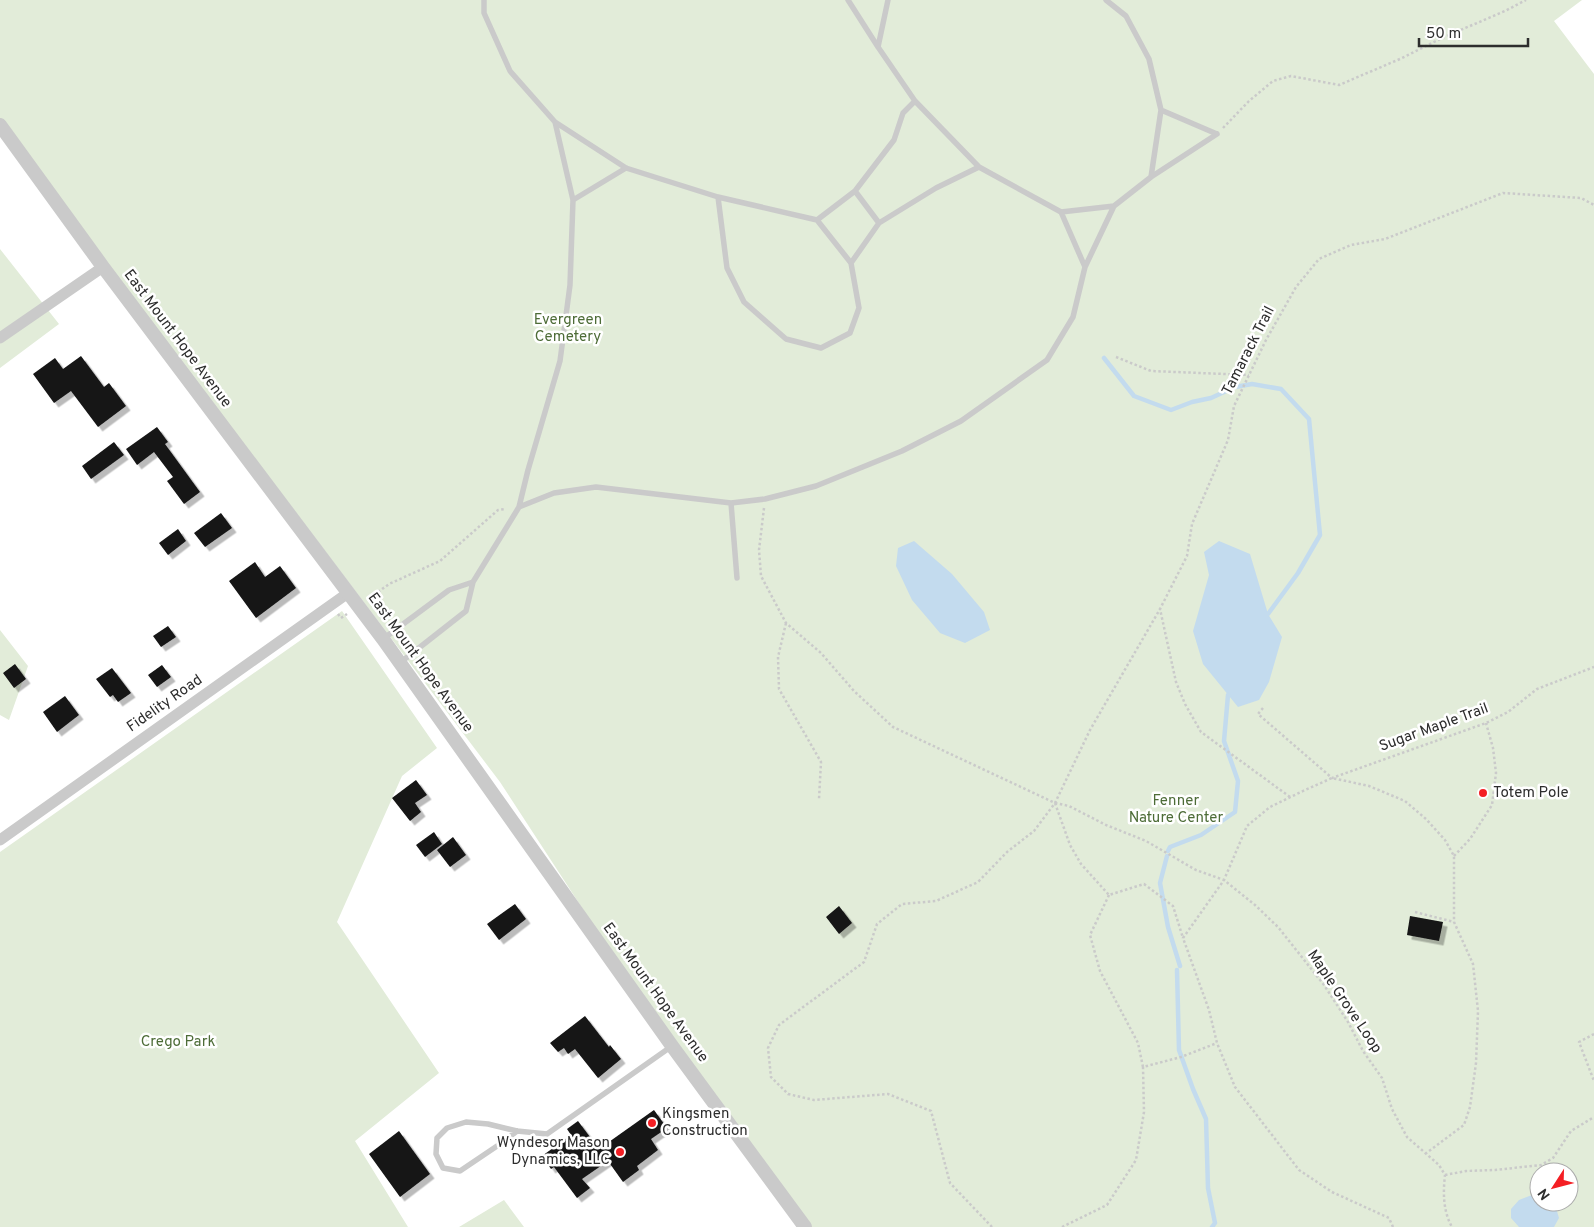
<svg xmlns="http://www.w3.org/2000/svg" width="1594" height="1227" viewBox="0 0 1594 1227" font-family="Overpass,sans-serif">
	<defs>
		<filter id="shadow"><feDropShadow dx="4.5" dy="4.5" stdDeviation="0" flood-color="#0004"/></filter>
	</defs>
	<rect width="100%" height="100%" fill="#fff"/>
	<path fill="#e2ecd9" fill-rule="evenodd" d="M0 0H1582L1554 21 1594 74V1227H805L672 1046 500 782 0 122ZM1539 1172H1569V1202H1539Z
		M0 249 59 324 0 368Z
		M342 611 437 748 402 776 337 922 439 1073 355 1141 408 1227H0V852Z
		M0 630 28 666 9 720 0 715Z
		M504 1200 524 1227H459Z"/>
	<path fill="#c3dbee" d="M914 541 952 574 984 612 990 630 965 643 940 633 912 600 896 566 898 548Z
		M1219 541 1250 554 1268 614 1282 637 1269 682 1259 700 1238 707 1203 664 1193 631 1209 575 1204 552Z
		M1532 1195 1539 1196V1202H1551L1556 1208 1559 1218 1554 1227H1519L1511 1218V1209L1519 1200Z"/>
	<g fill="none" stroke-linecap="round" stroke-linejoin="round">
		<path stroke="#c3dbee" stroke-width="4.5" d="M1104 358 1134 396 1171 410 1192 402 1211 398 1235 387 1252 384 1281 389 1309 419 1320 535 1298 573 1268 614
			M1168 851 1170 847 1201 835 1235 812 1238 781 1224 741 1228 695
			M1167 856 1160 883 1168 927 1180 966
			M1177 970 1179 1050 1193 1089 1206 1119 1208 1188 1215 1223 1212 1227"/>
	</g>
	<path fill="#141414" filter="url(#shadow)" d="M81 356 104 387 109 383 126 406 98 427 71 391 54 403 33 374 55 358 63 369Z
		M157 427 168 442 165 444 200 492 184 504 167 481 173 477 154 452 137 465 126 449Z
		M114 442 124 455 91 479 82 466Z
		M221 513 232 528 205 547 194 533Z
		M178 529 186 541 168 555 159 543Z
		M255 562 265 577 280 566 296 588 256 618 229 581Z
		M168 626 176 637 161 647 153 636Z
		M15 664 26 679 14 688 3 673Z
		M162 665 171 677 157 687 148 675Z
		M112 668 131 693 118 702 113 695 110 697 96 679Z
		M65 696 79 715 57 732 43 712Z
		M416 780 427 795 415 803 421 812 410 821 392 798Z
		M434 832 442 844 425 857 416 845Z
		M453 837 466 855 450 867 437 850Z
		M515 904 526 919 499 940 487 924Z
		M839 906 852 923 839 934 826 917Z
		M1410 916 1443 922 1439 941 1407 935Z
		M585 1016 609 1047 610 1045 621 1059 598 1078 575 1049 568 1054 564 1048 558 1052 550 1043Z
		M654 1110 667 1128 651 1139 658 1150 637 1166 639 1170 623 1182 608 1161 582 1179 590 1188 577 1198 554 1167 551 1169 542 1156 571 1135 567 1129 578 1121 599 1149Z
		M399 1131 430 1174 400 1197 369 1154Z"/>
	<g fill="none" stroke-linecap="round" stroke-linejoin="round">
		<path stroke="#cacaca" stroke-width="2.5" stroke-dasharray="2.5 2.5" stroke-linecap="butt" d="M1223 128 1249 101 1273 81 1291 76 1339 85 1400 59 1442 38 1505 11 1526 0
			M1116 357 1151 371 1249 375
			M764 508 759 550 761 576 786 623 821 653 854 691 893 727 1055 803 1069 806 1106 825 1146 841 1196 870 1224 880 1255 905 1278 927 1324 985 1348 1022 1363 1051 1382 1078 1392 1109 1407 1137 1439 1165 1445 1175C1443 1193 1443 1211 1452 1227
			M370 598 389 584 440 561 498 510 505 509
			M338 614 341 618 347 614
			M786 623 778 657 779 689 821 762 819 799
			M1263 708 1258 714 1332 778 1486 723 1508 712 1537 689 1594 667
			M1290 797 1201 732 1185 704 1176 682 1160 609 1187 556 1192 524 1228 440 1234 406 1266 340 1296 287 1319 259 1351 245 1385 239 1503 193 1581 198 1594 205
			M1055 803 1070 845 1081 864 1109 895 1144 884 1173 906 1183 938
			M1454 856 1470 839 1492 805 1496 773 1493 748 1486 723
			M1109 895 1090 935 1100 971 1138 1043 1143 1067
			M1415 912 1454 922
			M1594 1034 1579 1042 1594 1081
			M1445 1175 1466 1171 1495 1170 1541 1165 1553 1158 1571 1131 1594 1117
			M992 1227 950 1183 931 1111 888 1094 814 1100 788 1094 771 1077 768 1048 779 1025 864 962 877 924 902 904 936 901 978 882 1007 852 1034 831 1055 803 1090 730 1160 609
			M1062 1227 1107 1205 1136 1160 1144 1112 1143 1067 1181 1057 1217 1043
			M1393 1227 1389 1218 1332 1192 1299 1170 1235 1087 1217 1043 1209 1010 1183 938 1224 880 1247 826 1270 807 1305 790 1332 778 1369 786 1405 801 1426 819 1445 840 1454 856V922L1473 964 1478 1011 1476 1063 1470 1107 1464 1125 1425 1154"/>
		<path stroke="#cacaca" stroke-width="5.5" d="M484 0V13L510 71 555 122 573 200 570 285 560 361 528 470 519 507
			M848 0 878 47 915 101 979 167 1061 212 1085 267
			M1106 0 1126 16 1149 59 1161 110 1151 177
			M878 47 888 0
			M1161 110 1217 134
			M555 122 626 168 718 197 727 268 744 302 786 339 821 348 850 333 859 308 851 263 817 220 718 197
			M855 191 879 223
			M573 200 626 168
			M1061 212 1114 206
			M817 220 855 191 894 140 903 113 915 101
			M851 263 879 223 936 188 979 167
			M731 503 737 578
			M383 639 449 590 473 582
			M401 662 466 611 473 582 519 507 554 493 596 487 731 503 765 499 816 486 902 451 961 421 1047 360 1073 317 1085 267 1114 206 1151 177 1217 134
			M517 1131 503 1142 460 1171 443 1168 436 1154 437 1138 447 1128 466 1122 488 1124 517 1131 547 1134 672 1046"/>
		<path stroke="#cacaca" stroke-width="11" d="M0 338 103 267
			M0 840 348 593"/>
		<path stroke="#cacaca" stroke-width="14" d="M0 125 103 267 383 639 672 1046 805 1227"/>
	</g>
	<g fill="#f41f24" stroke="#fff" stroke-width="2">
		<circle cx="1483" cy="793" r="5"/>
		<circle cx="652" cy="1123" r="5"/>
		<circle cx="620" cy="1152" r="5"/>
	</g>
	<g text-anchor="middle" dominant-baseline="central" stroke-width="5" stroke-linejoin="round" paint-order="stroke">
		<g font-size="15" fill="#4d6c37" stroke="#fff">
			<text x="568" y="320">Evergreen<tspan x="568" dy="17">Cemetery</tspan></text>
			<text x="1176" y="801">Fenner<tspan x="1176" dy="17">Nature Center</tspan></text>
			<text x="178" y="1042">Crego Park</text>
		</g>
		<g font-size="15" fill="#2d2d2d" stroke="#fff">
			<text transform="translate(177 339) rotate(53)">East Mount Hope Avenue</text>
			<text transform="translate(1249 351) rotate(-63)">Tamarack Trail</text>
			<text transform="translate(420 663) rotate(54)">East Mount Hope Avenue</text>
			<text transform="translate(165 704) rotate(-35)">Fidelity Road</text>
			<text transform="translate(1434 728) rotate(-20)">Sugar Maple Trail</text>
			<text transform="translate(655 993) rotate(54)">East Mount Hope Avenue</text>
			<text transform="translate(1344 1002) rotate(56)">Maple Grove Loop</text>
		</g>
		<g font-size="15" fill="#2d2d2d" stroke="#fff" text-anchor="start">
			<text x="1493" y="793">Totem Pole</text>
			<text x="662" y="1114">Kingsmen<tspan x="662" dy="17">Construction</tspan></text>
			<text x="610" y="1143" text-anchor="end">Wyndesor Mason<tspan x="610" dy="17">Dynamics, LLC</tspan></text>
		</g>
	</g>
	<g transform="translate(1554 1187) rotate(234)"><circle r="24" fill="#ffffff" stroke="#ababab"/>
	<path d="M0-4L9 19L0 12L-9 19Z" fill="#f41f24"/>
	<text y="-8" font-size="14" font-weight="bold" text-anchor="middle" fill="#2d2d2d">N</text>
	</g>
	<path d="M1419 38v8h109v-8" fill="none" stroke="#2d2d2d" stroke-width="2.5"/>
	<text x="1426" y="38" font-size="15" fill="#2d2d2d" stroke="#ffffff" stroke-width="4" paint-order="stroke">50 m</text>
</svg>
